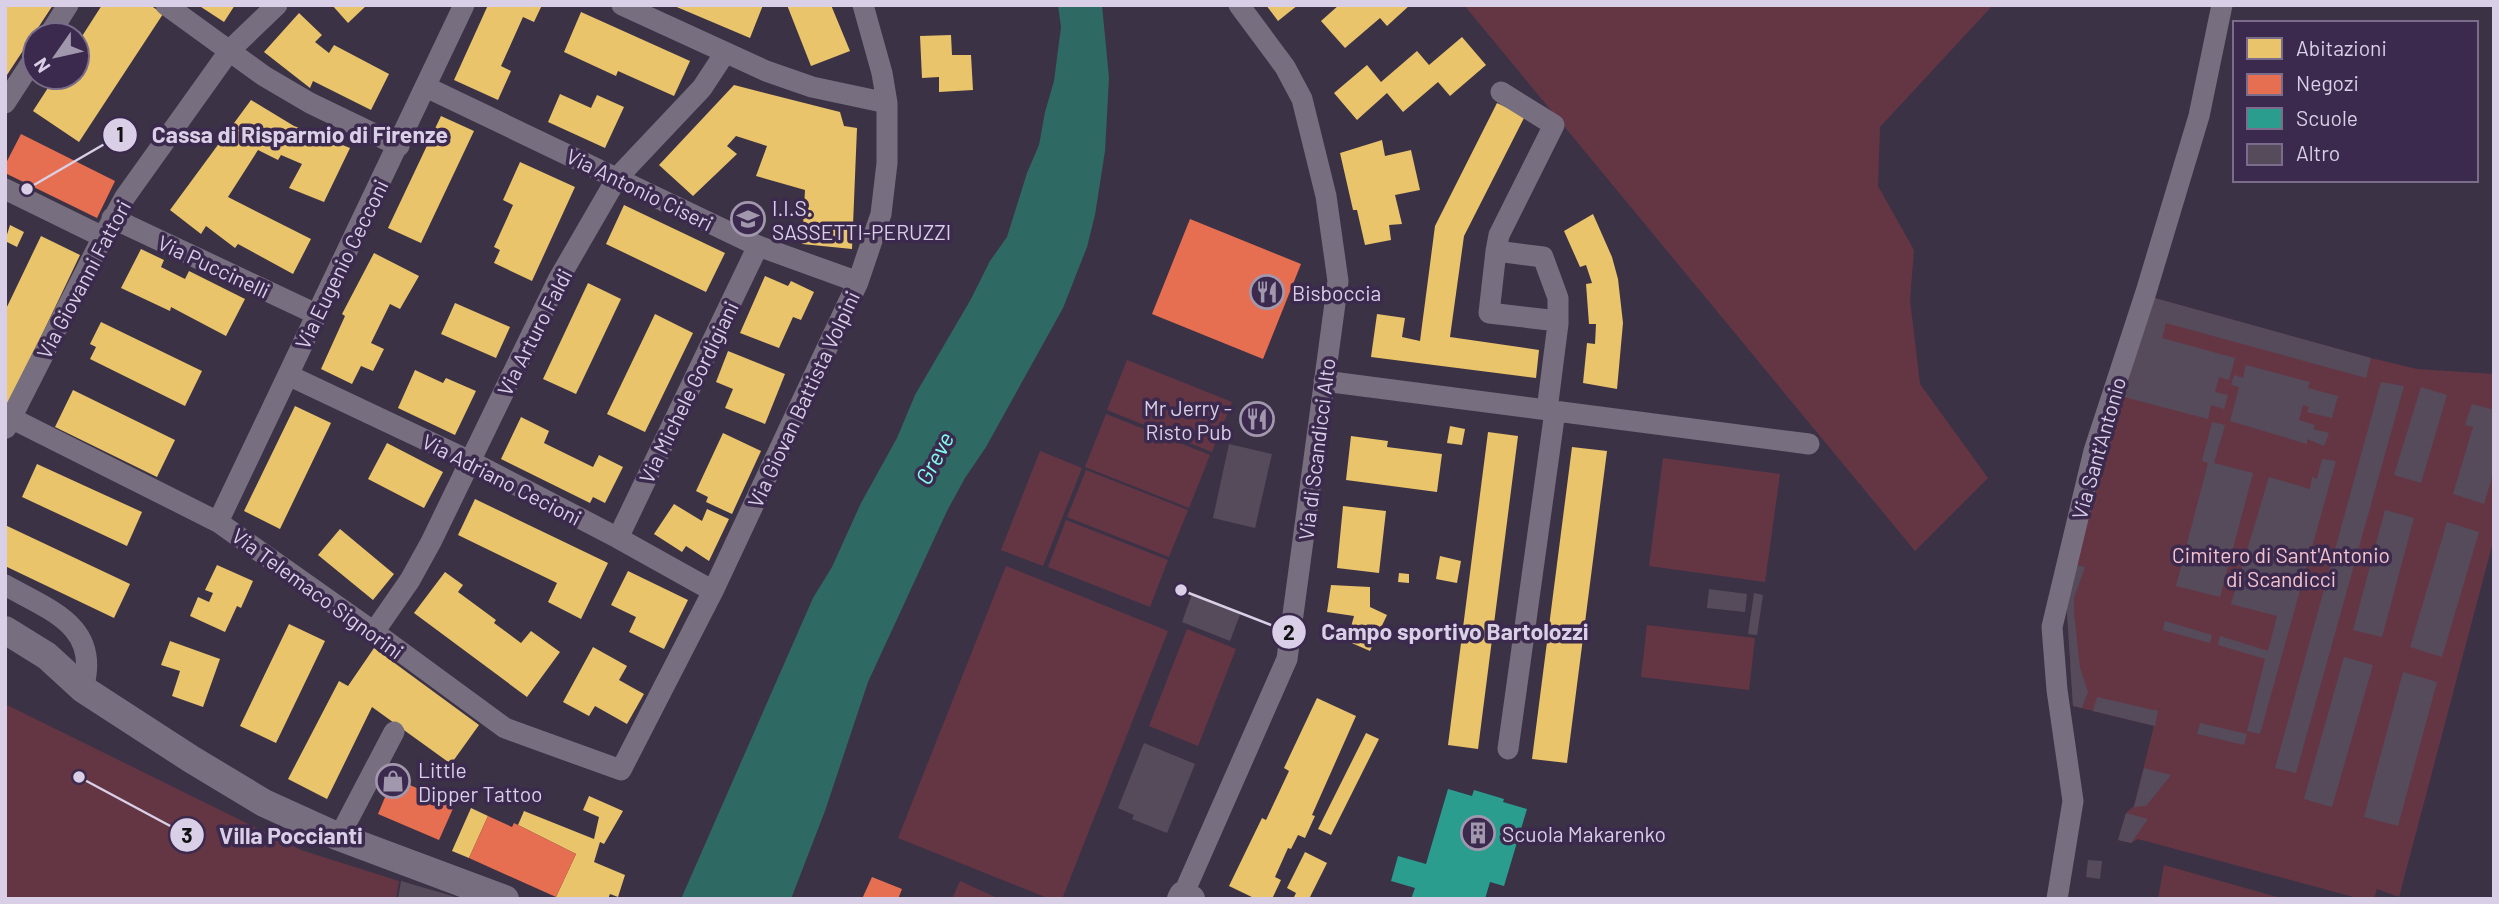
<svg xmlns="http://www.w3.org/2000/svg" width="2499" height="904" viewBox="0 0 2499 904" font-family="Barlow,sans-serif">
	<rect width="100%" height="100%" fill="#3c3246"/>
	<path fill="#643644" d="M1464 5H1993L1880 127 1878 186 1914 250 1910 300 1920 384 1988 478 1915 551Z
		M2151 297 2371 358 2417 369 2494 374V538L2399 897 2377 889 2374 899H2361L2138 839 2131 843 2118 840 2126 813 2134 806 2154 726 2073 706 2066 596Z
		M1127 360 1232 402 1212 452 1107 410Z
		M1106 414 1210 455 1189 508 1085 467Z
		M1040 451 1082 468 1043 566 1001 550Z
		M1663 458 1780 474 1765 582 1649 566Z
		M1086 470 1188 510 1169 557 1067 517Z
		M1066 520 1168 560 1150 607 1048 567Z
		M1006 566 1168 631 1062 899H1050L898 838Z
		M1647 625 1755 638 1749 690 1641 677Z
		M1187 629 1236 649 1198 746 1149 726Z
		M5 704 301 850 399 881 396 899H5Z
		M2164 865 2284 899H2158Z
		M960 881 995 897 994 899H952Z"/>
	<path fill="#2f6963" d="M1058 5H1102L1109 78 1105 151 1095 215 1087 247 1063 308 986 447 965 478 947 511 868 682 825 811 791 899H681L813 598 832 567 861 503 897 438 915 395 971 299 990 261 1007 237 1027 173 1039 145 1045 112 1054 81 1061 27Z"/>
	<path fill="#e9c46a" d="M5 5H53L5 78Z
		M102 5H150L163 14 79 142 33 111 55 77H77V44Z
		M198 5H235L224 22Z
		M332 5H367L348 23Z
		M488 5H542L534 22 523 17 501 66 511 71 498 100 454 80Z
		M672 5H763L750 38Z
		M787 5H831L850 51 811 66Z
		M1266 5H1298L1278 21Z
		M1339 5H1410L1387 26 1380 18 1345 48 1321 21Z
		M581 12 690 61 674 96 618 71 616 76 564 52Z
		M299 13 322 35 315 42 329 53 334 45 389 74 371 110 313 81 310 88 264 52Z
		M951 35 952 55H971L973 90 939 92V77L922 78 920 36Z
		M1462 37 1486 65 1450 96 1438 82 1403 112 1387 93 1357 120 1334 93 1367 65 1381 82 1417 51 1429 65Z
		M734 85 840 112 844 126 857 128 852 249 802 244 805 190 756 176 767 146 736 136 727 146 737 154 693 196 659 165Z
		M560 94 591 108 597 95 624 107 605 148 548 122Z
		M251 100 294 126 350 148 324 202 289 188 302 164 281 155 278 160 258 150 228 197 311 239 293 274 238 244 235 248 206 226 201 234 170 210Z
		M1497 103 1525 116 1464 236 1450 337 1539 350 1536 378 1371 357 1377 314 1405 318 1402 337 1420 341 1435 226Z
		M441 116 474 131 421 243 388 228Z
		M1382 140 1385 156 1411 150 1420 190 1395 195 1402 224 1389 225 1391 240 1365 245 1357 210H1353L1340 153Z
		M520 162 575 187 532 281 494 263 500 250 494 247 513 205 503 200Z
		M624 205 725 253 706 292 606 244Z
		M1593 214 1612 257 1618 279 1623 323 1617 389 1583 383 1587 343 1595 344 1596 324H1589L1586 284 1592 283 1586 265 1580 267 1564 231Z
		M10 225 24 232 17 247 5 241Z
		M41 236 80 255 9 404 5 402V311Z
		M141 249 164 260 161 267 185 279 189 271 245 299 226 336 171 307 170 311 121 288Z
		M374 253 419 276 400 309 390 304 371 343 384 349 373 371 361 366 352 384 321 369 345 316 342 314Z
		M765 276 788 286 791 281 814 292 801 320 793 317 779 348 740 333Z
		M588 283 621 299 576 394 543 379Z
		M455 303 510 327 496 358 441 334Z
		M655 314 693 333 645 432 607 414Z
		M101 322 202 371 185 406 90 359 96 347 90 344Z
		M728 351 785 374 765 424 725 408 733 389 716 382Z
		M415 370 443 383 446 378 476 391 455 435 398 408Z
		M73 390 175 440 157 477 55 427Z
		M295 406 331 423 280 529 244 511Z
		M521 417 549 431 544 443 593 467 599 455 623 467 605 503 593 497 590 503 501 459Z
		M1450 426 1465 429 1462 445 1447 443Z
		M1488 432 1518 436 1478 749 1448 745Z
		M723 433 761 451 732 514 706 502 708 497 696 491Z
		M1351 436 1388 441 1387 447 1442 454 1437 492 1346 480Z
		M387 443 443 472 424 508 368 479Z
		M1572 447 1607 451 1567 763 1532 759Z
		M37 464 142 512 127 546 22 497Z
		M475 499 608 563 581 619 548 602 557 583 458 535Z
		M674 504 702 521 707 509 729 519 709 561 686 546 682 552 654 534Z
		M1343 506 1386 511 1379 573 1337 568Z
		M5 525 130 584 114 618 5 566Z
		M340 529 394 574 373 600 318 555Z
		M1440 556 1461 561 1457 583 1436 579Z
		M217 565 253 581 241 608 237 606 225 632 190 616 198 597 209 602 213 593 205 590Z
		M628 571 688 600 664 649 629 632 636 617 611 605Z
		M445 572 463 585 458 592 496 620 494 623 521 643 531 631 560 652 527 697 414 613Z
		M1399 573 1409 574V583L1398 582Z
		M1331 585 1370 587V607L1387 615 1370 651 1347 641 1354 616 1327 612Z
		M289 624 325 641 276 743 240 726Z
		M170 641 220 659 203 707 172 696 180 671 161 665Z
		M593 647 627 666 619 680 644 694 627 724 595 706 589 716 563 702Z
		M374 648 479 725 451 764 372 707 327 799 288 779 339 681 348 686Z
		M1317 698 1356 716 1312 815 1315 816 1305 838 1298 835 1291 849 1288 848 1275 877 1281 880 1272 899H1256L1229 886 1262 818 1266 820 1289 771 1284 768Z
		M1366 733 1379 739 1331 835 1318 829Z
		M589 796 623 811 604 844 600 842 594 862 625 875 618 897 610 894 608 899H555L576 854 518 825 524 811 594 839 599 817 583 810Z
		M471 808 488 816 469 858 452 851Z
		M1305 852 1327 863 1309 899H1293L1296 893 1287 888Z"/>
	<path fill="#e76f51" d="M21 134 115 181 97 218 5 173V165Z
		M1190 219 1301 264 1263 359 1152 314Z
		M393 778 455 804 439 840 378 814Z
		M488 816 512 827 514 823 576 854 556 897 469 858Z
		M872 877 902 889 898 899H862Z"/>
	<path fill="#2a9d8f" d="M1448 789 1472 796 1474 790 1504 799 1503 802 1527 809 1504 886 1490 882 1485 899H1411L1415 888 1391 881 1398 856 1426 864Z"/>
	<path fill="#564b5b" d="M2151 297 2371 358 2366 378 2166 323 2162 338 2235 358 2229 380 2219 377 2215 392 2228 395 2224 409 2211 405 2208 419 2124 397Z
		M2246 365 2310 382 2308 388 2338 396 2332 418 2307 412 2309 407 2303 405 2299 420 2315 425 2313 429 2329 433 2324 446 2307 439V444L2230 421 2239 387 2231 385 2234 375 2243 378Z
		M2381 382 2404 386 2296 773 2275 768Z
		M2421 387 2447 395 2421 483 2394 475Z
		M2472 404 2494 410V470L2484 504 2453 494 2473 427 2465 425Z
		M2212 422 2225 425 2214 463 2253 473 2220 597 2176 586 2208 463 2202 461Z
		M1229 444 1272 454 1255 528 1213 518Z
		M2322 459 2336 461 2260 734 2247 731 2265 659 2218 645 2220 636 2268 651 2277 616 2231 604 2269 477 2310 489 2312 477 2317 479Z
		M2385 510 2414 518 2382 637 2353 630Z
		M2447 522 2479 532 2442 657 2410 647Z
		M2075 565 2085 567 2074 598V613L2080 668 2088 692 2082 708 2073 706 2066 596Z
		M1709 589 1747 594 1745 612 1707 608Z
		M1754 593 1763 595 1757 635 1748 634Z
		M1192 594 1241 612 1230 641 1182 622Z
		M2165 621 2212 635 2210 643 2163 630Z
		M2344 657 2373 665 2332 807 2304 799Z
		M2403 672 2437 682 2398 826 2364 817Z
		M2097 697 2158 711 2155 726 2093 711Z
		M2200 723 2247 734 2244 745 2197 734Z
		M1144 743 1195 764 1167 833 1132 819 1134 815 1118 808Z
		M2144 768 2171 775 2146 806 2134 807Z
		M2126 813 2148 819 2131 843 2118 840Z
		M2088 860 2102 861 2100 879 2086 877Z
		M401 881 459 898 458 899H398Z"/>
	<g fill="none" stroke-linecap="round" stroke-linejoin="round">
		<path stroke="#776e7f" stroke-width="21" d="M166 5 264 76 310 103 399 146
			M622 5 766 71 812 87 887 103
			M49 35 68 5
			M426 87 758 246 858 282
			M1501 92 1554 125 1499 235 1496 251 1543 257 1558 298V324L1547 410
			M5 103 35 57
			M5 189 103 237
			M112 218 316 314
			M1496 251 1489 313 1558 321
			M288 375 470 461 618 538 713 591
			M1324 381 1809 444
			M5 415 218 522 374 632 505 728 621 770 713 591 858 282 881 214 887 163V103L882 73 863 5
			M6 428 103 237 125 197 230 50 277 5
			M218 522 464 5
			M618 538 758 246
			M5 585C51 611 101 626 83 689
			M374 632 410 580 431 542 558 280 617 178 702 88 725 53
			M1508 749 1555 411
			M339 837 394 732
			M1183 895 1287 659 1338 281 1326 196 1302 99 1285 67 1239 5
			M2057 899 2073 801 2057 690 2052 627 2094 451 2146 292 2199 116 2222 5"/>
		<path stroke="#776e7f" stroke-width="28" d="M5 630 47 656 83 689 191 759 264 803 339 837 505 899
			M1181 899 1183 895 1191 899"/>
	</g>
	<defs>
		<g id="school-ring" transform="scale(1.75)"><circle r="9.5" fill="#3b2a4e" stroke="#a298ae" stroke-width="1.5"/><path d="M0-5L7-2L0 1L-7-2ZM-4 1L0 2.5L4 1V4Q0 6-4 4Z" fill="#a298ae"/></g>
		<g id="restaurant-ring" transform="scale(1.75)"><circle r="9.5" fill="#3b2a4e" stroke="#a298ae" stroke-width="1.5"/><path d="M-5-6h1v4h1v-4h1v4h1v-4h1v5L-1.5 .5V6h-2V.5L-5-1ZM5-6V6H3V1.5H1.5Q1.5-4 5-6Z" fill="#a298ae"/></g>
		<g id="shop-ring" transform="scale(1.75)"><circle r="9.5" fill="#3b2a4e" stroke="#a298ae" stroke-width="1.5"/><path d="M-5-2.5h2.3a2.7 3.5 0 0 1 5.4 0H5L5.5 6h-11ZM-1.5-2.5h3a1.5 2.3 0 0 0-3 0Z" fill="#a298ae"/></g>
		<g id="building-ring" transform="scale(1.75)"><circle r="9.5" fill="#3b2a4e" stroke="#a298ae" stroke-width="1.5"/><path d="M-4-6H4V6H1V3H-1V6H-4ZM-2.5-4.3h1.7v1.8h-1.7ZM.8-4.3h1.7v1.8H.8ZM-2.5-1h1.7V.8h-1.7ZM.8-1h1.7V.8H.8Z" fill="#a298ae"/></g>
	</defs>
	<g fill-rule="evenodd">
		<use href="#school-ring" x="748" y="219"/>
		<use href="#restaurant-ring" x="1267" y="292"/>
		<use href="#restaurant-ring" x="1257" y="419"/>
		<use href="#shop-ring" x="393" y="781"/>
		<use href="#building-ring" x="1478" y="833"/>
	</g>
	<g text-anchor="middle" dominant-baseline="central" stroke-width="7" stroke-linejoin="round" paint-order="stroke">
		<g font-size="21" fill="#d9cfe6" stroke="#3b2a4e">
			<text transform="translate(640 189) rotate(26)">Via Antonio Ciseri</text>
			<text transform="translate(341 264) rotate(-64)">Via Eugenio Cecconi</text>
			<text transform="translate(214 266) rotate(25)">Via Puccinelli</text>
			<text transform="translate(83 279) rotate(-62)">Via Giovanni Fattori</text>
			<text transform="translate(534 332) rotate(-63)">Via Arturo Faldi</text>
			<text transform="translate(688 392) rotate(-64)">Via Michele Gordigiani</text>
			<text transform="translate(803 399) rotate(-65)">Via Giovan Battista Volpini</text>
			<text transform="translate(2098 448) rotate(-74)">Via Sant'Antonio</text>
			<text transform="translate(1316 449) rotate(-83)">Via di Scandicci Alto</text>
			<text transform="translate(502 479) rotate(27)">Via Adriano Cecioni</text>
			<text transform="translate(318 593) rotate(36)">Via Telemaco Signorini</text>
		</g>
		<g font-size="21" fill="#d9cfe6" stroke="#3b2a4e" text-anchor="start">
			<text x="772" y="207">I.I.S.<tspan x="772" dy="24">SASSETTI-PERUZZI</tspan></text>
			<text x="1292" y="292">Bisboccia</text>
			<text x="1232" y="407" text-anchor="end">Mr Jerry -<tspan x="1232" dy="24">Risto Pub</tspan></text>
			<text x="418" y="769">Little<tspan x="418" dy="24">Dipper Tattoo</tspan></text>
			<text x="1502" y="833">Scuola Makarenko</text>
		</g>
		<g font-size="21" fill="#f4c3ce" stroke="#3b2a4e">
			<text x="2281" y="554">Cimitero di Sant'Antonio<tspan x="2281" dy="24">di Scandicci</tspan></text>
		</g>
		<g font-size="23" font-style="italic" fill="#82fcec" stroke="#3b2a4e">
			<text transform="translate(934 458) rotate(-62)">Greve</text>
		</g>
	</g>
	<path fill="none" stroke="#d9cfe6" stroke-width="2.5" d="M27 189L120 135M1181 590L1289 632M79 777L187 835"/>
	<g fill="#d9cfe6" stroke="#3b2a4e" stroke-width="2.5">
		<circle cx="27" cy="189" r="7"/>
		<circle cx="1181" cy="590" r="7"/>
		<circle cx="79" cy="777" r="7"/>
		<circle cx="120" cy="135" r="18"/>
		<circle cx="1289" cy="632" r="18"/>
		<circle cx="187" cy="835" r="18"/>
	</g>
	<g font-size="21" text-anchor="middle" font-weight="bold" fill="#111">
		<text x="120" y="142">1</text>
		<text x="1289" y="640">2</text>
		<text x="187" y="843">3</text>
	</g>
	<g font-size="23" text-anchor="middle" font-weight="bold" fill="#d9cfe6" stroke="#3b2a4e" stroke-width="7" stroke-linejoin="round" paint-order="stroke">
		<text x="300" y="143">Cassa di Risparmio di Firenze</text>
		<text x="1455" y="640">Campo sportivo Bartolozzi</text>
		<text x="291" y="844">Villa Poccianti</text>
	</g>
	<rect width="2499" height="904" fill="none" stroke="#d9cfe6" stroke-width="14"/>
	<rect x="2233" y="21" width="245" height="161" fill="#3b2a4e" stroke="#7a6c8b" stroke-width="2"/>
	<rect x="2247" y="38" width="35" height="21" fill="#e9c46a" stroke="#7a6c8b" stroke-width="2"/>
	<text x="2296" y="56" font-size="21" fill="#d9cfe6">Abitazioni</text>
	<rect x="2247" y="74" width="35" height="21" fill="#e76f51" stroke="#7a6c8b" stroke-width="2"/>
	<text x="2296" y="91" font-size="21" fill="#d9cfe6">Negozi</text>
	<rect x="2247" y="108" width="35" height="21" fill="#2a9d8f" stroke="#7a6c8b" stroke-width="2"/>
	<text x="2296" y="126" font-size="21" fill="#d9cfe6">Scuole</text>
	<rect x="2247" y="144" width="35" height="21" fill="#564b5b" stroke="#7a6c8b" stroke-width="2"/>
	<text x="2296" y="161" font-size="21" fill="#d9cfe6">Altro</text>
	<g transform="translate(56 56) rotate(236)"><circle r="33" fill="#3b2a4e" stroke="#7a6c8b" stroke-width="2"/>
	<path d="M0-5L12 26L0 18L-12 26Z" fill="#a298ae"/>
	<text y="-10" font-size="19" font-weight="bold" text-anchor="middle" fill="#d9cfe6">N</text>
	</g>
</svg>
